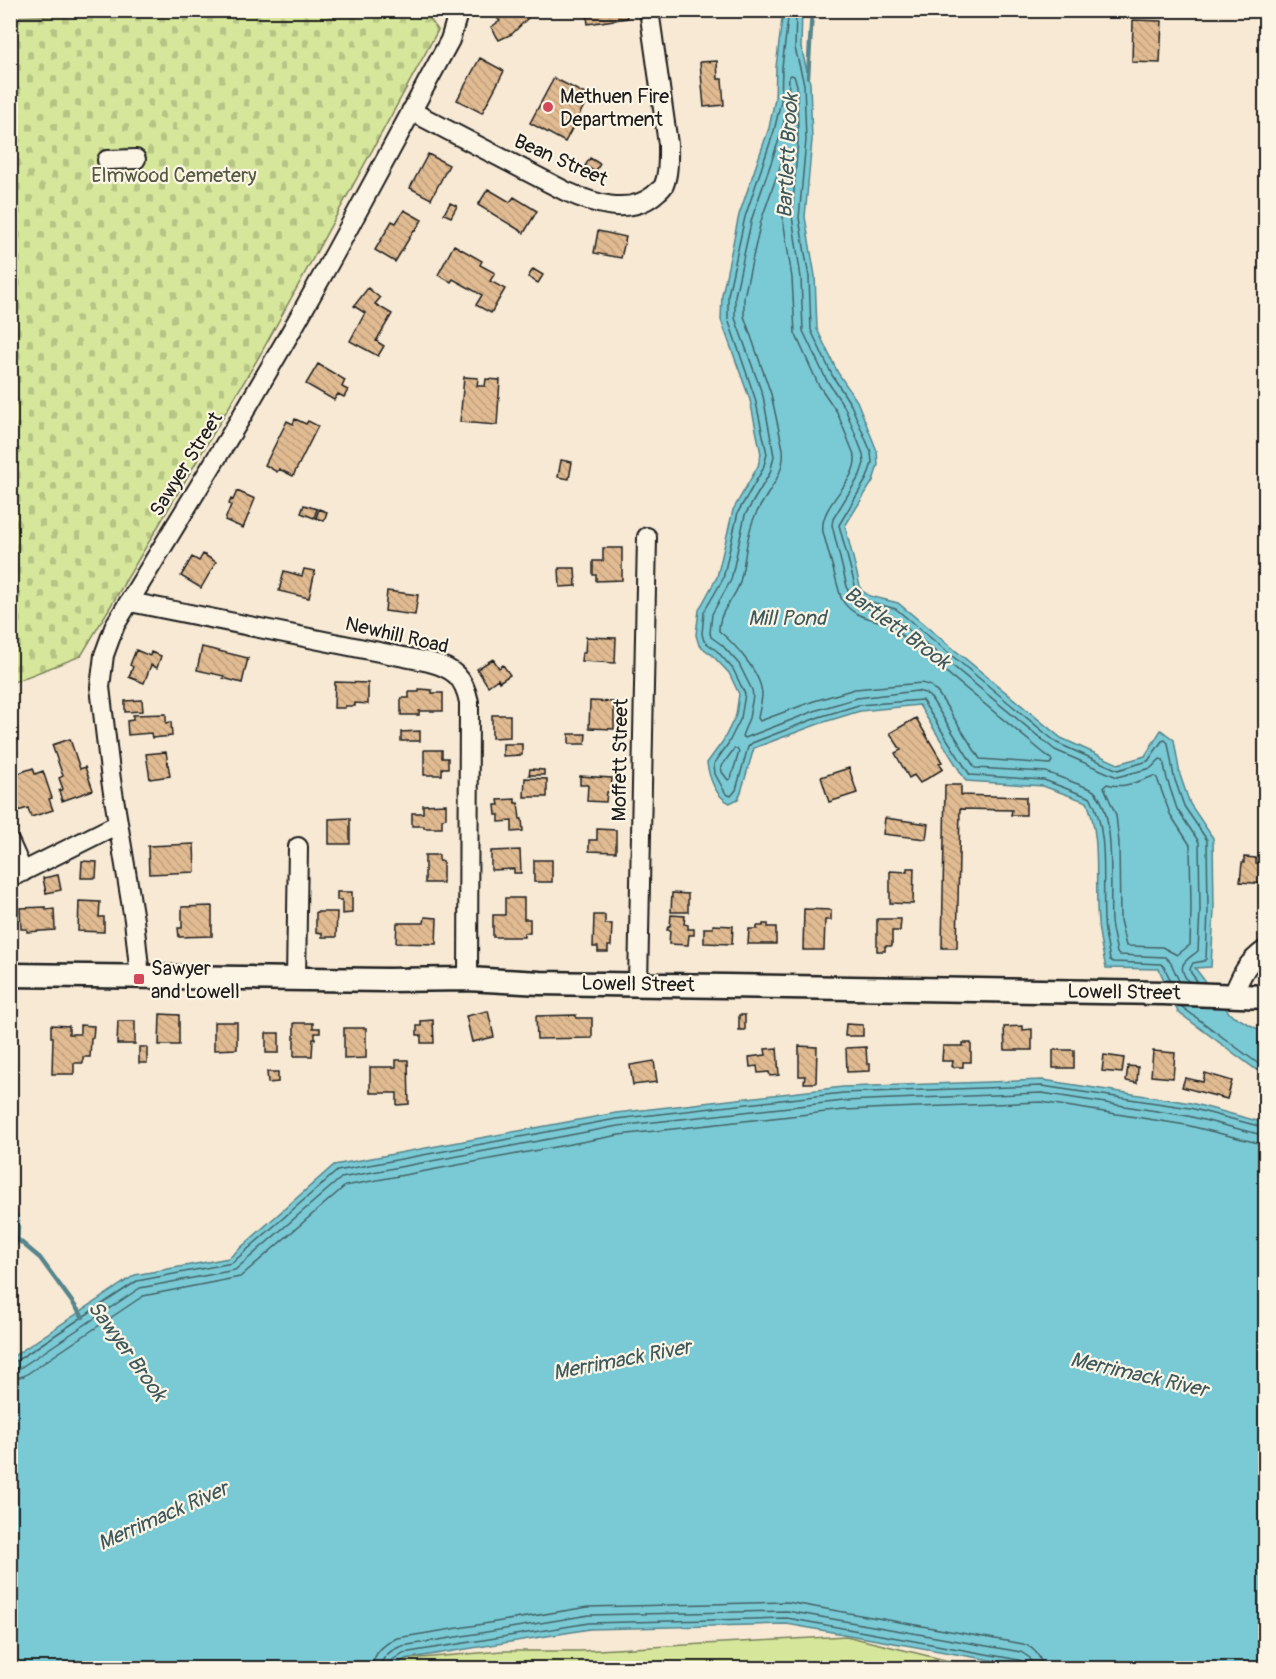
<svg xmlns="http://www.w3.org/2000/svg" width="1276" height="1679" viewBox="0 0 1276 1679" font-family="Pangolin,sans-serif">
	<defs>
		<pattern id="cemetery-stones" width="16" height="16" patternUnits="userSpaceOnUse" patternTransform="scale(1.5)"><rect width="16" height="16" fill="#d6e69a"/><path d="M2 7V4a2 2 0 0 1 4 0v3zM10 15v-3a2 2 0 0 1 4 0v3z" fill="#b7c584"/></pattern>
		<pattern id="building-back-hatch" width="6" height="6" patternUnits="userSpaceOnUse" patternTransform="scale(1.5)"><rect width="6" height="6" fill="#e1bb92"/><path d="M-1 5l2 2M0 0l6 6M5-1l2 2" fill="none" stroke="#c0a07d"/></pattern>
	</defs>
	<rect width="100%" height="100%" fill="#f7e9d4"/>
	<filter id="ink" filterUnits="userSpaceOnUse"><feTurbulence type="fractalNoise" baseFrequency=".0167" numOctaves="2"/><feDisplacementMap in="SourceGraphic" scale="12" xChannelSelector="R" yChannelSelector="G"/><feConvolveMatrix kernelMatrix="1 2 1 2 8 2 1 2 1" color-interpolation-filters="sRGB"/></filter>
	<g filter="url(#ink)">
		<path fill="url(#cemetery-stones)" stroke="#79815b" stroke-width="1.5" d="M228 10 424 11 438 30 260 355 81 656 11 683V17Z"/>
		<path fill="#d6e69a" stroke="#79815b" stroke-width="1.5" d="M846 1636 949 1661 1016 1668H350L409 1659 502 1651H580Z"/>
		<path fill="#7acad5" stroke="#54848b" stroke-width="1.5" d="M783 11H802L801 47 810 83 812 140 805 217 815 276 817 329 838 373 857 401 877 451 878 465 873 481 845 526 861 590 870 596 898 603 1061 738 1118 764 1145 756 1161 730 1174 740 1180 775 1190 804 1213 838 1214 910 1211 967 1195 968 1230 1014 1265 1033V1073L1258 1071 1178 1012 1159 969 1106 968C1103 953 1099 938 1098 922 1094 882 1102 840 1087 802L1043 786 966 781 919 705 860 711 821 723 754 748 741 792 738 799 730 803C716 797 709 778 707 763L723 741 736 715 739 694 729 673 712 655 699 645 696 635 699 610 717 577 733 510 758 466 761 454 750 400 721 320 722 295 739 215 769 128 775 99 776 67Z
			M1043 1080 1191 1103 1265 1123V1668H1035L787 1624 590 1629 405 1659 391 1668H11V1358L135 1275 229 1258 334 1165 616 1113 843 1087Z
			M10 1202C23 1216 22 1241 11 1255Z"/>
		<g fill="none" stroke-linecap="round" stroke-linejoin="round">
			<path stroke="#426266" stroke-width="1.5" d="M789 10 782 67 781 101 774 131 745 217 728 295V319L755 398 767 454 763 469 738 512 723 579 704 612 702 634 704 641 717 651 733 669 745 694 741 718 728 744 714 764 715 774 726 794 731 796 736 790 748 747 752 743 819 717 859 705 922 700 970 775 1044 780 1091 798C1109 832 1102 881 1104 919 1104 933 1108 947 1110 960L1113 962 1161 964 1164 967 1171 981
				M796 10 795 48 804 84 806 140 799 218 809 277 811 330 832 375 851 405 871 452 872 463 867 478 839 525 857 593 867 601 896 609 1057 743 1118 770 1148 761 1162 741 1165 740 1168 743 1174 777 1184 806 1207 840 1208 910 1206 959 1204 961 1193 963 1190 969 1191 973 1198 982
				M783 158H786L788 160 783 219 792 278 795 333 818 384 837 412 855 457C857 483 819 504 823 532L841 598C851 617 870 618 888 624L1051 759 1052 761 1050 764 980 759 938 693 931 686 922 683 855 689 814 701 760 721 758 718C759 711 762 702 762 694 761 673 735 644 719 631 719 610 732 603 739 585 746 564 745 536 755 516 765 494 786 475 783 449L771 394 744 316V297L761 221Z
				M734 749H737L739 752 731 778 728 780 722 772 721 767Z
				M1154 776 1157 778 1170 814 1190 845 1191 910 1190 945 1177 955 1162 947 1126 946 1120 920 1119 843 1116 815 1104 787 1107 784C1123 789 1139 781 1154 776Z
				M1179 981 1171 963 1165 957 1119 955 1117 953C1115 942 1112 931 1111 921 1109 892 1118 805 1091 789L1046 772 975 768 931 698 925 693 917 691 857 698 817 710 745 738 742 736 749 718 753 696 752 690 739 664 722 645 711 637 710 633 712 614 731 580 745 515 770 473 774 456 763 396 735 318V296L752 218 782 131 788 102 789 77 791 75 794 76 797 85 798 140 792 216 801 278 803 331 826 379 845 408 863 454 864 463 860 475 833 519 832 525 849 595C859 610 877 611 892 616L1055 750 1117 777 1151 768 1160 759 1163 760 1167 779 1177 809 1199 842 1200 910 1198 951C1187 960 1175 964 1188 981
				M1182 1007 1260 1065 1266 1066
				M10 1362 16 1361 137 1281 232 1263 337 1171 616 1119 843 1093 1042 1086 1190 1108 1266 1128
				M10 1370 20 1368 140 1288 235 1270 341 1178 618 1126 844 1101 1042 1093 1188 1116 1266 1136
				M10 1379 24 1376 143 1296 240 1277 345 1186 619 1135 844 1110 1041 1102 1186 1125 1266 1145
				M372 1668C373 1653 384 1644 397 1638L588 1607 787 1602 1023 1644C1035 1648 1041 1656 1042 1668
				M381 1668C381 1657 391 1650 402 1646L589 1615 787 1611 1021 1652 1030 1658 1033 1668
				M388 1668 391 1661 403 1653 589 1623 787 1618 1019 1660 1024 1663 1025 1668"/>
			<path stroke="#54848b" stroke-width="4.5" d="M808 77 812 10
				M10 1233 40 1258 83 1317"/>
		</g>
		<path fill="url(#building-back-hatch)" stroke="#1c1c1c" stroke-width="1.5" d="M500 10H531L533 13 512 34 499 40 491 27 500 21 495 16Z
			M586 10H626L627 18 588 24Z
			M1132 10H1158V17L1132 16Z
			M1133 20 1162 21 1160 63 1132 62Z
			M480 58 504 71 482 113 457 100Z
			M717 61 718 79H722L724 105 704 107 700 62Z
			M554 78 589 96 565 142 530 123Z
			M428 154 449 165 431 199 410 188Z
			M590 158 600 164 595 172 585 166Z
			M488 189 510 202 514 197 537 211 524 233 478 205Z
			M450 203 457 206 451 217 444 214Z
			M404 210 422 220 415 231 414 230 395 262 375 250 392 221 396 223Z
			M598 231 626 237 621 258 594 253Z
			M454 245 482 261 480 265 495 273 490 281 505 289 491 313 476 305 482 295 453 279 451 282 438 275Z
			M533 269 543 275 538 283 528 277Z
			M368 288 380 298 375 304 392 314 376 341 384 346 378 356 350 341 365 313 354 306Z
			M318 364 345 380 342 387 348 390 344 397 338 394 334 400 306 384Z
			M464 377 478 378 477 386H485L486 379 500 380 497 425 460 422Z
			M295 419 306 424 308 421 318 426 293 476 279 469 277 472 265 465 287 421 293 424Z
			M561 460 572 462 569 479 558 477Z
			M237 491 255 499 243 528 225 520 231 505 229 504 231 499 233 500Z
			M304 505 317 509 314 518 301 513Z
			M319 509 327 512 324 521 316 518Z
			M603 548H622V580L596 581V575H593V561H603Z
			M203 554 216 562 201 588 181 576 192 557 199 561Z
			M559 568H575L576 586 560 587Z
			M304 569 315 571 309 598 279 591 284 571 302 576Z
			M387 591 418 595 415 615 385 611Z
			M586 637 616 638 615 663 581 661 582 653H585Z
			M202 647 248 658 242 683 223 678 224 676 197 670Z
			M136 650 150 656 151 652 161 656 157 668 151 665 144 683 129 677 133 667 130 665Z
			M493 659 499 668 503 665 510 675 499 682 498 679 488 686 477 669Z
			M335 682 368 683V704L355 703V706H345V708H334Z
			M419 689 432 690V693H443V711H419V715H401V698H409V692H419Z
			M142 700 143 711 125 712V701Z
			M590 701 614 702V729L589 728Z
			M166 714V723L171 722 172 736 152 738 151 733 128 735 127 721 133 720V715Z
			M492 715H510V737L492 738Z
			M916 718 942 762 939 763 943 769 920 783 914 775 909 778 895 753 901 750 890 733Z
			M420 731V741H401V732Z
			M569 734H586L585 744H569Z
			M70 739 80 769 85 767 93 790 62 801 59 791 63 789 59 778 63 776 52 745Z
			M503 744H522V755L503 756Z
			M424 750H442V758H448V768H442V775H424Z
			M166 752 170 776 150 779 146 754Z
			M33 768 35 774 43 771 52 798 49 799 53 810 31 817 28 808 14 812 10 801V776Z
			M849 768 857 793 829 802 821 777Z
			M530 769 544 770V775H529Z
			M580 776 612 778 611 792H607L606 802 587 801 588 785H580Z
			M525 778 547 779V797H524Z
			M945 785H961V795L1026 797V815H1011L1012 810 960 809 957 948H942Z
			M515 799V803H518L520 819H522L523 831 512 832V821L499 822V815H496L495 805H499L498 800Z
			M446 804V818L442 819V828H424V826H412V813H423V805Z
			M350 818V844H329V819Z
			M885 818 928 824 926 839 883 834Z
			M597 829 616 830V852L589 851V840H597Z
			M194 844 195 872 149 874 148 846Z
			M520 850 521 873H514V869L491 870V851Z
			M425 855H439V861H443V883H425Z
			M1244 857 1256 858V863L1266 864V884L1240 882 1242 863H1244Z
			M534 860H552V882H534Z
			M82 861 97 862 96 878H81Z
			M907 868H914L913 904 890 903V871L907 872Z
			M58 875 61 890 46 893 43 878Z
			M337 892H352V913L342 914V900H337Z
			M672 893 688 894V912H671Z
			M505 898H524V919H530V933H524V937H493V915H505Z
			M79 901 100 902 99 917H104V932L78 931Z
			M212 906V936L179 937 178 928H182V907Z
			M46 907V910L54 909 55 930 27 932V929H21L20 908Z
			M804 909 831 910V920H825L824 950H803Z
			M316 912H337L336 937H322V933L316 932Z
			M594 915H605V924H612L611 946H608V952H598V947H593Z
			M671 915 685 916 684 924 688 925V929H694V935H689L688 945 669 944 670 930H667L668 926H670Z
			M425 917 437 918 436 944 396 943 397 923H424Z
			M877 919H901L900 931H892V946H885V951H877Z
			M763 924H768V927H776V944H748L749 929H757V926H763Z
			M713 925 733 926 732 944 704 943V928H713Z
			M488 1011 494 1037 472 1042 466 1016Z
			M160 1014 179 1015V1045H159Z
			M576 1015V1018H592V1038L537 1039 536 1016Z
			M739 1015H745V1030H739Z
			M433 1020 434 1043H421V1035H417V1026H421V1021Z
			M118 1021H135V1044H117Z
			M214 1022H237V1049L214 1050Z
			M294 1023H313V1028H320V1033H315V1039H313L312 1056H294Z
			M846 1024 863 1025V1036H845Z
			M51 1025 69 1026V1034H80V1025L94 1026 93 1038H91L90 1057H83V1063H74V1074H52L53 1037H51Z
			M1023 1026V1030L1032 1029V1050H1005L1004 1027Z
			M344 1028H366V1058L344 1059Z
			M10 1032H13L14 1047 10 1048Z
			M266 1033H279V1053H266Z
			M963 1043H971V1062H963V1067H952L953 1061H942L943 1046H963Z
			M799 1046 817 1047 816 1083H804L805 1076H799Z
			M139 1047H147V1063H139Z
			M866 1047 867 1064H870V1071L847 1072 846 1048Z
			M777 1048 779 1075 770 1076 769 1072 758 1073 757 1066 750 1067 749 1057 766 1055 765 1049Z
			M1053 1050H1074V1068H1053Z
			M1153 1051 1175 1053 1173 1078 1151 1076Z
			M1104 1055 1124 1058 1122 1073 1102 1071Z
			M396 1060H408L409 1104 397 1105V1093H370V1067H396Z
			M654 1061 657 1082 633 1085 630 1065Z
			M1128 1066 1138 1067 1137 1083 1126 1081Z
			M267 1072H278V1082L268 1083Z
			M1205 1073 1232 1081 1227 1099 1182 1087 1185 1078 1203 1082Z
			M1263 1086 1266 1087V1114L1260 1112 1265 1096 1260 1095Z"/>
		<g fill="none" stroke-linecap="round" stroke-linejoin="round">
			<g stroke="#1c1c1c" stroke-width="22">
				<path id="minor" d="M411 111 565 191C592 203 628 216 654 195 657 192 662 189 664 185 669 173 668 157 668 144L649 10
					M107 160 136 159
					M130 602 429 662C453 668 464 677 469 702L468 979
					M10 843 23 872
					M10 878 118 824
					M140 977 134 920 111 780 100 687 104 655 115 625 239 421 293 328 335 253 450 40 459 10
					M296 979 298 847
					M638 984 647 537
					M1233 995C1242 974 1246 963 1266 949"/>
			</g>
			<g stroke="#1c1c1c" stroke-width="27">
				<path id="major" d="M10 975 387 980 468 979 540 983 1163 993 1266 997"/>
			</g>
			<use href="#minor" stroke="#fcf5e5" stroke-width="18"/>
			<use href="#major" stroke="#fcf5e5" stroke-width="22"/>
		</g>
	</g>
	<g fill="#d1495b" stroke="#fcf5e5" stroke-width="2">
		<circle cx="548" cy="107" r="6"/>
		<rect x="133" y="973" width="12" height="12" rx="3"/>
	</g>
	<g text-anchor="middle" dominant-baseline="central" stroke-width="4.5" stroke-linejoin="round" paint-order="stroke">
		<g font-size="20" fill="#1c1c1c" stroke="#fcf5e5" text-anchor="start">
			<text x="560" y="96">Methuen Fire<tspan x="560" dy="23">Department</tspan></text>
			<text x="151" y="968">Sawyer<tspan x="151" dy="23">and Lowell</tspan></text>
		</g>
		<g font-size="20" fill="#1c1c1c" stroke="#fcf5e5">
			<text transform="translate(561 160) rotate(24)">Bean Street</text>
			<text transform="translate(186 464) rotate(-58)">Sawyer Street</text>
			<text transform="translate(397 635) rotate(13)">Newhill Road</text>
			<text transform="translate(620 760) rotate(-89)">Moffett Street</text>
			<text transform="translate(638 984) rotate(1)">Lowell Street</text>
			<text transform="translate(1124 992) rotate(1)">Lowell Street</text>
		</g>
		<g font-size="20" fill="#545942" stroke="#fcf5e5">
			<text x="174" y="175">Elmwood Cemetery</text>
		</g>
		<g font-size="21" font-style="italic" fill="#3d595d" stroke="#fcf5e5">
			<text transform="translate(788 156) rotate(-87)">Bartlett Brook</text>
			<text x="787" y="618">Mill Pond</text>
			<text transform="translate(897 628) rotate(36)">Bartlett Brook</text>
			<text transform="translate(127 1351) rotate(54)">Sawyer Brook</text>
			<text transform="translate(622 1360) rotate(-11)">Merrimack River</text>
			<text transform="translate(1139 1375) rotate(13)">Merrimack River</text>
			<text transform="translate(163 1516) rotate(-24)">Merrimack River</text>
		</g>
	</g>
	<rect width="1276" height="1679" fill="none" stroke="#fcf5e5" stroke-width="36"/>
	<rect x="18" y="18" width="1240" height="1643" fill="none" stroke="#1c1c1c" stroke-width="2" filter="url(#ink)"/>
</svg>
